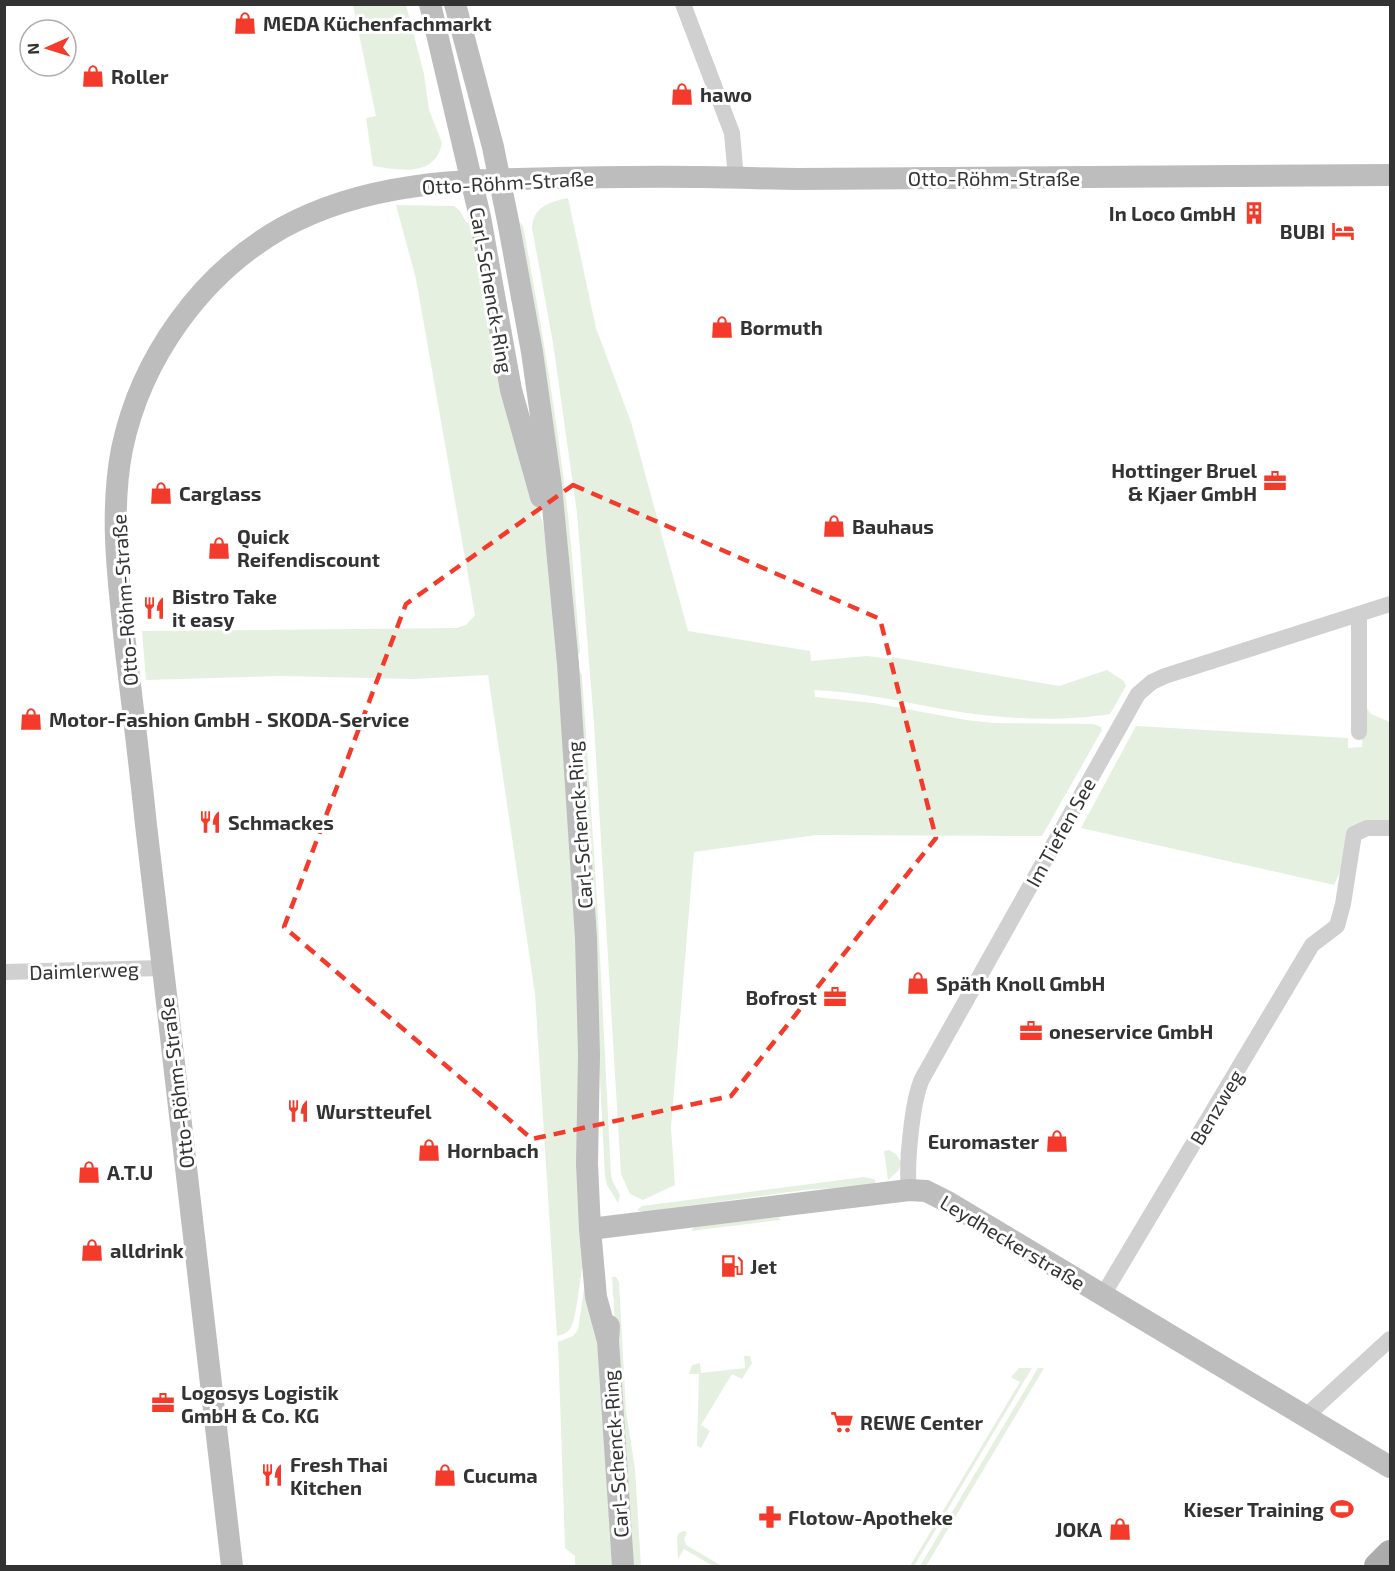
<svg xmlns="http://www.w3.org/2000/svg" width="1395" height="1571" viewBox="0 0 1395 1571" font-family="'Exo 2',sans-serif">
	<rect width="100%" height="100%" fill="#fff"/>
	<path fill="#e6f0e1" d="M353 5H406L424 74 429 110 442 143C435 178 399 170 373 166L366 118 376 116Z
		M568 198 596 328 631 422 688 631 810 651 811 661 867 656 891 659 892 657 1059 686 1107 670 1124 681 1126 686 1110 714C1063 722 1001 719 954 711 906 703 864 692 814 690L815 697 873 703 966 720 994 723 1093 724 1101 727 1102 730 1042 836 817 835 694 852 671 1128 675 1185 643 1200 630 1194 621 1174 594 724 577 513 553 343 532 228C533 207 549 202 568 198Z
		M396 205 454 206 460 211 466 222 472 224 508 419 543 524 554 599 581 1014 588 1267 582 1268C580 1280 576 1322 570 1329 567 1333 562 1335 557 1336L535 994 488 675 413 679 281 676 146 680 142 631 456 628 466 625 475 615 416 279Z
		M520 222 523 226C541 322 557 418 568 515 573 561 576 606 580 652L577 656Z
		M579 669 582 675 597 898 611 1175 613 1182 620 1195 618 1203 607 1185 605 1176Z
		M1363 703 1371 714 1390 722V823L1372 822 1343 865 1334 885 1081 828 1136 726 1348 738V748L1362 747Z
		M889 1150 896 1154 901 1162 899 1170 888 1180 884 1151Z
		M864 1177 874 1179 877 1185 804 1190 643 1212 637 1210 642 1206Z
		M779 1217 780 1220 691 1231 695 1227Z
		M612 1277H616L619 1282 626 1411 635 1469 641 1566H631Z
		M589 1278 603 1382 615 1566H575V1556L565 1548 558 1342 573 1336 578 1330 585 1282Z
		M744 1356H750L752 1363 742 1379 732 1374 701 1425 710 1431 701 1448 697 1446 699 1374H689L692 1365 700 1363 701 1373 745 1368Z
		M1019 1368H1032L914 1566H910L1020 1382 1011 1377Z
		M1038 1368H1044L926 1566H920Z
		M684 1531 687 1532 684 1539 686 1545 722 1566H713L684 1549 678 1559 677 1537 679 1533Z"/>
	<g fill="none" stroke-linecap="round" stroke-linejoin="round">
		<path stroke="#d0d0d0" stroke-width="16" d="M683 4 732 133 736 178
			M1359 614V732
			M4 972 163 968
			M909 1190C906 1166 912 1101 922 1079L1138 694 1152 682 1165 676 1390 604
			M1103 1295 1312 945 1337 926 1343 904 1354 834 1367 828H1390
			M1306 1416 1390 1339"/>
		<path stroke="#bdbdbd" stroke-width="22" d="M430 4 480 217 511 390 541 497
			M455 4 493 147 509 226 532 352 551 486 568 664 586 938 589 1055 587 1164 590 1229 596 1297 608 1341
			M590 1229 909 1190 926 1191 946 1201 1390 1467
			M609 1326 608 1341 623 1566
			M232 1566C205 1319 175 1072 146 825 140 767 133 709 126 652 119 584 109 516 122 449 141 358 201 274 282 228 367 181 462 180 556 178 604 177 653 176 701 177 733 177 766 179 798 179L1390 175"/>
		<path stroke="#ababab" stroke-width="26" d="M1377 1566 1390 1553"/>
	</g>
	<path fill="none" stroke="#f43b2b" stroke-width="4.5" stroke-dasharray="12 8" stroke-linejoin="round" d="M573 485 880 619 936 838 731 1096 532 1139 284 927 406 604Z"/>
	<defs>
		<g id="shop-bare" transform="scale(1.8)"><path d="M-5-2.5h2.3a2.7 3.5 0 0 1 5.4 0H5L5.5 6h-11ZM-1.5-2.5h3a1.5 2.3 0 0 0-3 0Z" fill="#f43b2b" stroke="#fff" stroke-width="2.5" paint-order="stroke"/></g>
		<g id="building-bare" transform="scale(1.8)"><path d="M-4-6H4V6H1V3H-1V6H-4ZM-2.5-4.3h1.7v1.8h-1.7ZM.8-4.3h1.7v1.8H.8ZM-2.5-1h1.7V.8h-1.7ZM.8-1h1.7V.8H.8Z" fill="#f43b2b" stroke="#fff" stroke-width="2.5" paint-order="stroke"/></g>
		<g id="hotel-bare" transform="scale(1.8)"><path d="M-6-4.5h1.5V1H6V5H4.5V3h-9V5H-6ZM-4 0a1.8 1.8 0 1 1 3.6 0ZM.5 0V-2.5h3Q6-2.5 6 0Z" fill="#f43b2b" stroke="#fff" stroke-width="2.5" paint-order="stroke"/></g>
		<g id="office-bare" transform="scale(1.8)"><path d="M-6-3h4V-5.5h4V-3h4V5H-6ZM-1-4.5V-3h2v-1.5ZM-6 0V1H6V0Z" fill="#f43b2b" stroke="#fff" stroke-width="2.5" paint-order="stroke"/></g>
		<g id="restaurant-bare" transform="scale(1.8)"><path d="M-5-6h1v4h1v-4h1v4h1v-4h1v5L-1.5 .5V6h-2V.5L-5-1ZM5-6V6H3V1.5H1.5Q1.5-4 5-6Z" fill="#f43b2b" stroke="#fff" stroke-width="2.5" paint-order="stroke"/></g>
		<g id="fuel-bare" transform="scale(1.8)"><path d="M-5.5-6h7V0h2V4h1.3V-2.5L3-4.5l.8-.8L6-3V5H2.5V1h-1V6h-7ZM-4.2-4.7v3.2H.2V-4.7Z" fill="#f43b2b" stroke="#fff" stroke-width="2.5" paint-order="stroke"/></g>
		<g id="supermarket-bare" transform="scale(1.8)"><path d="M-6-5.5h2.5l.6 2H6L4.5 2H-2.5L-4.4-4H-6ZM-1.5 3.2a1.3 1.3 0 1 0 .1 0ZM3 3.2a1.3 1.3 0 1 0 .1 0Z" fill="#f43b2b" stroke="#fff" stroke-width="2.5" paint-order="stroke"/></g>
		<g id="stadium-bare" transform="scale(1.8)"><path d="M0-5a6.5 5 0 1 0 0 10a6.5 5 0 1 0 0-10ZM-3.5-1.8h7v3.6h-7Z" fill="#f43b2b" stroke="#fff" stroke-width="2.5" paint-order="stroke"/></g>
		<g id="pharmacy-bare" transform="scale(1.8)"><path d="M-2-6h4v4h4v4h-4v4h-4v-4h-4v-4h4Z" fill="#f43b2b" stroke="#fff" stroke-width="2.5" paint-order="stroke"/></g>
	</defs>
	<g fill-rule="evenodd">
		<use href="#shop-bare" x="245" y="23"/>
		<use href="#shop-bare" x="93" y="76"/>
		<use href="#shop-bare" x="682" y="94"/>
		<use href="#building-bare" x="1254" y="213"/>
		<use href="#hotel-bare" x="1343" y="231"/>
		<use href="#shop-bare" x="722" y="327"/>
		<use href="#office-bare" x="1275" y="481"/>
		<use href="#shop-bare" x="161" y="493"/>
		<use href="#shop-bare" x="834" y="526"/>
		<use href="#shop-bare" x="219" y="548"/>
		<use href="#restaurant-bare" x="154" y="608"/>
		<use href="#shop-bare" x="31" y="719"/>
		<use href="#restaurant-bare" x="210" y="822"/>
		<use href="#shop-bare" x="918" y="983"/>
		<use href="#office-bare" x="835" y="997"/>
		<use href="#office-bare" x="1031" y="1031"/>
		<use href="#restaurant-bare" x="298" y="1111"/>
		<use href="#shop-bare" x="1057" y="1141"/>
		<use href="#shop-bare" x="429" y="1150"/>
		<use href="#shop-bare" x="89" y="1172"/>
		<use href="#shop-bare" x="92" y="1250"/>
		<use href="#fuel-bare" x="732" y="1266"/>
		<use href="#office-bare" x="163" y="1403"/>
		<use href="#supermarket-bare" x="842" y="1422"/>
		<use href="#restaurant-bare" x="272" y="1475"/>
		<use href="#shop-bare" x="445" y="1475"/>
		<use href="#stadium-bare" x="1342" y="1509"/>
		<use href="#pharmacy-bare" x="770" y="1517"/>
		<use href="#shop-bare" x="1120" y="1529"/>
	</g>
	<g text-anchor="middle" dominant-baseline="central" stroke-width="6" stroke-linejoin="round" paint-order="stroke">
		<g font-size="20" font-weight="bold" fill="#333" stroke="#fff" text-anchor="start">
			<text x="263" y="23">MEDA Küchenfachmarkt</text>
			<text x="111" y="76">Roller</text>
			<text x="700" y="94">hawo</text>
			<text x="1236" y="213" text-anchor="end">In Loco GmbH</text>
			<text x="1325" y="231" text-anchor="end">BUBI</text>
			<text x="740" y="327">Bormuth</text>
			<text x="1257" y="470" text-anchor="end">Hottinger Bruel<tspan x="1257" dy="23">&amp; Kjaer GmbH</tspan></text>
			<text x="179" y="493">Carglass</text>
			<text x="852" y="526">Bauhaus</text>
			<text x="237" y="536">Quick<tspan x="237" dy="23">Reifendiscount</tspan></text>
			<text x="172" y="596">Bistro Take<tspan x="172" dy="23">it easy</tspan></text>
			<text x="49" y="719">Motor-Fashion GmbH - SKODA-Service</text>
			<text x="228" y="822">Schmackes</text>
			<text x="936" y="983">Späth Knoll GmbH</text>
			<text x="817" y="997" text-anchor="end">Bofrost</text>
			<text x="1049" y="1031">oneservice GmbH</text>
			<text x="316" y="1111">Wurstteufel</text>
			<text x="1039" y="1141" text-anchor="end">Euromaster</text>
			<text x="447" y="1150">Hornbach</text>
			<text x="107" y="1172">A.T.U</text>
			<text x="110" y="1250">alldrink</text>
			<text x="750" y="1266">Jet</text>
			<text x="181" y="1392">Logosys Logistik<tspan x="181" dy="23">GmbH &amp; Co. KG</tspan></text>
			<text x="860" y="1422">REWE Center</text>
			<text x="290" y="1464">Fresh Thai<tspan x="290" dy="23">Kitchen</tspan></text>
			<text x="463" y="1475">Cucuma</text>
			<text x="1324" y="1509" text-anchor="end">Kieser Training</text>
			<text x="788" y="1517">Flotow-Apotheke</text>
			<text x="1102" y="1529" text-anchor="end">JOKA</text>
		</g>
		<g font-size="20" fill="#333" stroke="#fff">
			<text x="994" y="178">Otto-Röhm-Straße</text>
			<text transform="translate(508 182) rotate(-3)">Otto-Röhm-Straße</text>
			<text transform="translate(492 290) rotate(80)">Carl-Schenck-Ring</text>
			<text transform="translate(124 600) rotate(-94)">Otto-Röhm-Straße</text>
			<text transform="translate(579 825) rotate(-94)">Carl-Schenck-Ring</text>
			<text transform="translate(1060 832) rotate(-61)">Im Tiefen See</text>
			<text transform="translate(84 970) rotate(-2)">Daimlerweg</text>
			<text transform="translate(176 1083) rotate(-97)">Otto-Röhm-Straße</text>
			<text transform="translate(1216 1107) rotate(-59)">Benzweg</text>
			<text transform="translate(1013 1242) rotate(31)">Leydheckerstraße</text>
			<text transform="translate(615 1454) rotate(-94)">Carl-Schenck-Ring</text>
		</g>
	</g>
	<rect width="1395" height="1571" fill="none" stroke="#333333" stroke-width="12"/>
	<g transform="translate(48 48) rotate(267)"><circle r="28" fill="#ffffff" stroke="#adadad" stroke-width="1.5"/>
	<path d="M0-4.5L10 22L0 15L-10 22Z" fill="#f43b2b"/>
	<text y="-9" font-size="16" font-weight="bold" text-anchor="middle" fill="#333333">N</text>
	</g>
</svg>
